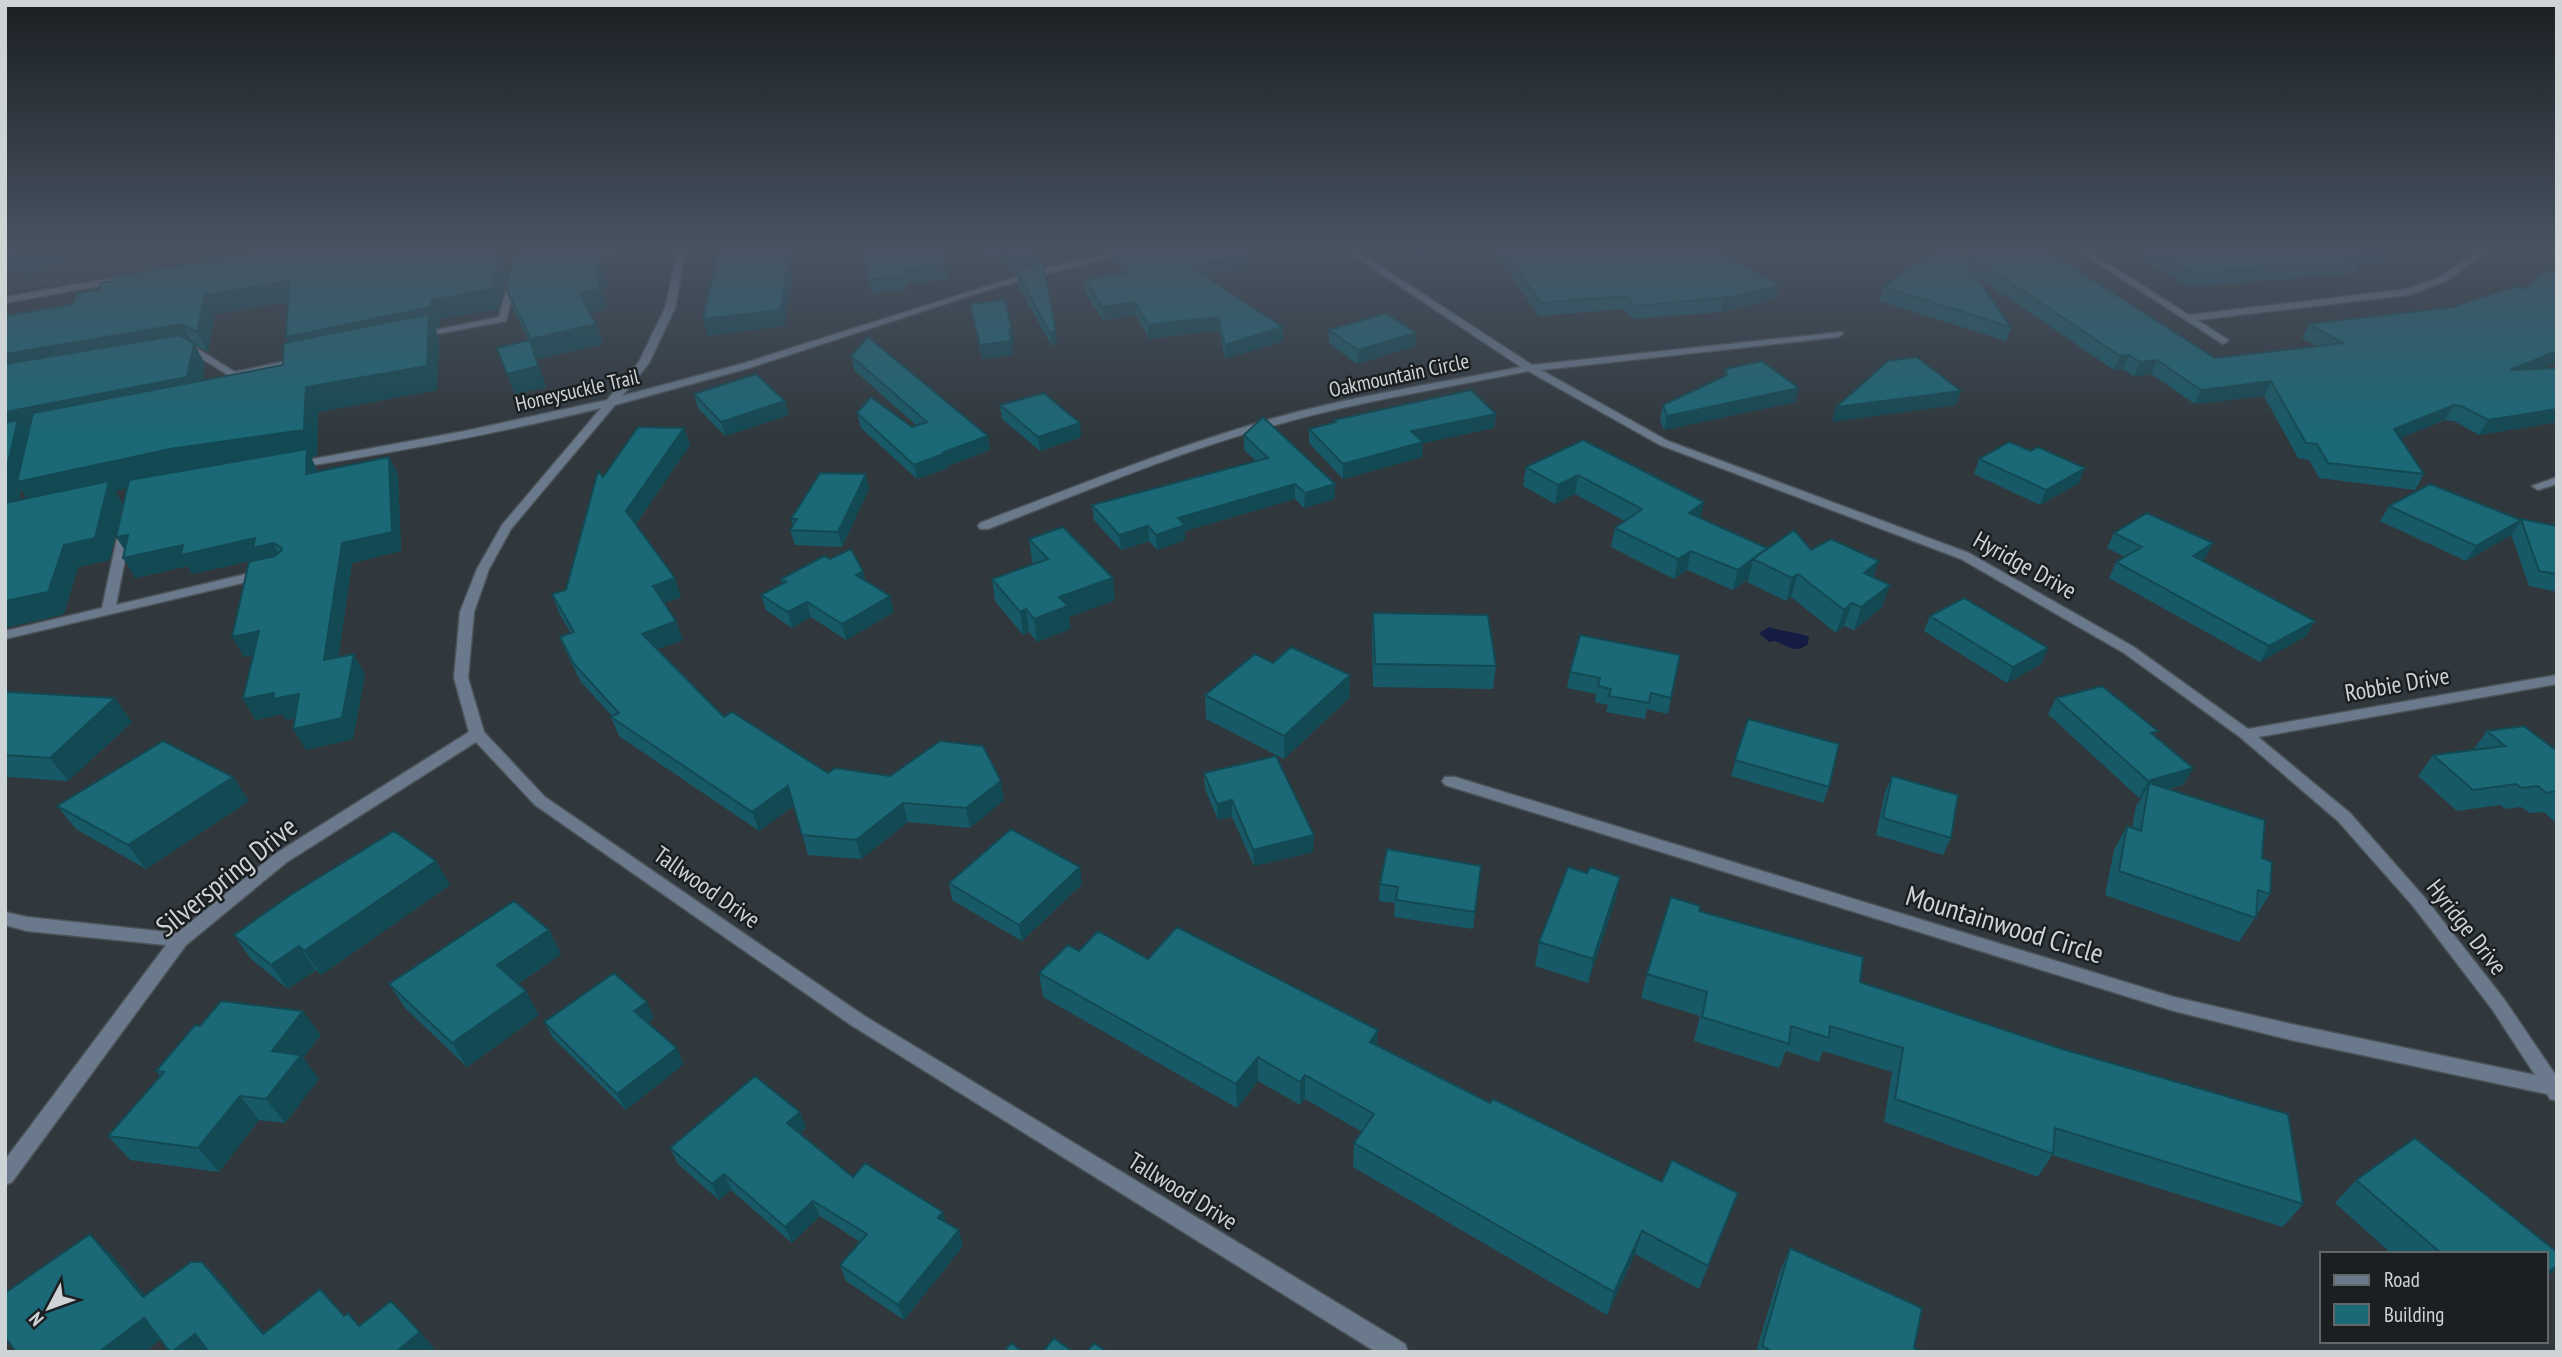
<svg xmlns="http://www.w3.org/2000/svg" width="2562" height="1357" viewBox="0 0 2562 1357" font-family="'PT Sans Narrow',sans-serif">
	<rect width="100%" height="100%" fill="#30383d"/>
	<path fill="#34424b" d="M5 247H285L5 292Z"/>
	<path fill="#141c44" d="M1769 627C1780 631 1802 633 1809 637L1808 644C1795 655 1787 645 1775 641L1769 642 1759 633Z"/>
	<g fill="none" stroke-linecap="round" stroke-linejoin="round">
		<g stroke="#4c5459" stroke-width="3">
			<path id="lane" d="M517 247H525L506 321 416 338V334L499 317Z
				M622 247H649L645 250 584 257 579 254 584 251Z
				M118 277 121 278V282L5 303V297Z
				M193 346 235 372 300 358 305 361 300 364 233 378 191 352 183 354 178 351Z
				M125 525 131 529 116 605 263 570 269 574 263 578 5 639V631L102 608 119 529Z"/>
		</g>
		<g stroke="#4c5459" stroke-width="3">
			<path id="street" d="M678 247H686L675 308 649 363 622 396 741 364 1041 269 1133 247H1150L997 287 749 368 615 405 511 529 489 569 474 612 468 678 484 732 545 797 863 1015 1405 1344 1408 1352H1376L851 1025 535 805 476 742 287 862 186 945 12 1182 5 1185V1160L166 945 27 931 5 925V912L27 917 177 933 275 854 469 732 454 678 460 612 477 569 502 525 601 408C500 433 397 452 295 468L291 467V463L465 431 607 400 639 362 665 308Z
				M1341 247H1351L1532 365 1842 332 1843 334 1838 337 1541 370 1668 441 1969 553 2134 647 2248 729 2557 675V684L2258 737 2350 813 2425 898 2504 999 2557 1077V1101L2550 1099 2547 1094 2291 1040 2174 1011 1445 785 1442 781 1445 777H1455L2174 997 2291 1024 2535 1075 2492 1009 2413 906 2338 821 2240 737 2124 653 1961 559 1660 445 1528 371C1445 388 1360 401 1279 424 1179 451 1084 492 988 529H980L978 526 980 523C1076 486 1171 448 1271 419 1352 396 1438 383 1521 367Z
				M2072 247H2082L2189 315 2407 289 2440 277 2483 247H2493L2446 281 2409 295 2197 320 2227 339 2228 341 2223 344Z
				M2557 477V484L2538 490 2532 486Z"/>
		</g>
		<use href="#lane" fill="#6a7a8c" fill-rule="evenodd"/>
		<use href="#street" fill="#6a7a8c" fill-rule="evenodd"/>
	</g>
	<path fill="#175966" fill-rule="evenodd" d="M5 247H99L27 274 5 269Z
		M543 247H599L607 286 603 287 606 309 589 312 596 324 603 344 538 359 533 349 546 387 515 394 497 348 529 341 513 309 506 289Z
		M864 247H947V280L906 283V290L871 293Z
		M978 247H1040L1057 344 1052 346 1018 285 1017 272 1012 274 1003 257 980 258Z
		M1105 247H1247L1252 267 1204 276 1283 341 1225 359 1219 330 1149 339 1136 315 1103 320 1085 292 1084 279 1124 273 1112 258V248L1106 249Z
		M1406 247H1713L1779 286 1776 299 1721 312 1632 319 1624 309 1539 316 1492 250 1419 259Z
		M1940 247H2041L2215 358 2317 346 2302 338 2309 324 2453 307 2524 289 2557 273V362L2540 369 2557 368V422L2479 435 2454 421 2445 420 2400 438 2424 474 2415 490 2319 478 2309 460 2298 458 2264 396 2195 404 2151 374 2134 377 2123 369 2114 370 1976 276 2011 327 2006 341 1879 301 1883 287Z
		M2126 247H2407L2380 265 2357 267 2354 273 2188 287 2139 257 2140 255Z
		M498 255 508 273 498 309 440 319V327L435 328 439 338 437 390 318 412 317 456 311 457 316 468V472L389 457 398 475 401 551 352 563 338 657 365 674 353 739 306 750 293 729 295 718 286 720 282 714 256 720 243 699 253 655 244 657 259 559 192 574 188 566 135 578 125 550 116 537 127 488 115 491 122 503 110 560 78 567 64 614 5 628V316ZM288 302 286 337 289 342 283 365 202 381 205 364 195 345 208 352 215 314ZM21 489 27 498 19 500Z
		M970 304 1014 344H1012L1013 355 982 359Z
		M1329 330 1415 346 1357 364 1329 343Z
		M851 356 988 436 990 450 948 466V468L917 479 861 428 857 413 912 427 917 426 854 370Z
		M1725 369 1795 402 1664 430 1660 420 1663 405 1724 376Z
		M694 394 785 401 789 415 725 436 698 408Z
		M1000 405 1080 423 1081 437 1040 451 1002 419Z
		M1496 414 1494 428 1423 443 1422 457 1343 479 1309 443V429L1334 423V420Z
		M684 428 690 445 636 524 681 597 664 603 683 640 657 649 724 717 828 773 1004 800 970 828 908 822 861 859 808 855 794 806 759 831 619 736 611 717 612 716 581 682 568 656 560 637 571 633 559 613 552 594 566 590 603 477Z
		M1244 435 1335 499 1304 508 1295 499 1185 531V540L1157 550 1149 541 1121 550 1094 520 1092 505 1257 462 1244 450Z
		M1583 440 1701 518 1766 550H1811L1873 577 1882 607 1854 630 1844 626 1836 633 1791 597 1786 601 1747 582 1749 578 1733 590 1687 570 1674 579 1611 547 1615 528 1625 521 1575 494 1555 504 1523 486 1526 467Z
		M2031 451 2079 483 2040 505 1974 474 1979 459Z
		M869 489 842 547 795 545 790 530 793 526 791 519Z
		M2389 506 2521 520 2511 535 2466 561 2380 521Z
		M2521 519 2557 526V592L2529 586 2511 534Z
		M2114 533 2213 543 2205 558 2202 561 2315 621 2306 636 2260 662 2109 578 2116 562 2125 557 2107 548Z
		M1029 539 1115 600 1069 617 1070 629 1037 642 1029 632 1023 635 995 601 992 579 1034 564 1032 561Z
		M830 559 863 571 865 581 894 612 846 640 811 617 792 628 766 610 761 595 782 584 781 579Z
		M1373 613 1496 666 1493 689 1373 687 1372 636Z
		M1930 616 2048 648 2041 664 2007 683 1924 631Z
		M1580 635 1671 698 1668 714 1647 709 1645 719 1606 712 1608 705 1595 702 1596 694 1567 688 1570 672Z
		M1350 675 1349 698 1284 759 1206 719 1205 695Z
		M5 694 132 722 68 781 8 777 5 780Z
		M2056 698 2155 737 2193 768 2184 784 2169 789 2262 858 2270 894 2239 942 2105 895 2114 850 2127 826 2132 828 2136 806 2142 797 2139 798 2048 714Z
		M1748 719 1829 787 1823 803 1731 776Z
		M2487 731 2557 751V824L2544 812 2530 813 2521 807 2505 809 2500 805 2457 811 2418 776 2433 755 2473 750Z
		M1204 773 1313 852 1254 866 1232 817 1218 820 1205 789Z
		M1892 776 1951 838 1943 855 1876 835 1885 792Z
		M233 777 249 801 146 869 76 829 57 806Z
		M436 861 450 885 321 975 316 970 288 989 251 959 234 935Z
		M1481 866 1473 929 1394 917 1395 903 1379 901 1380 884Z
		M1587 873 1620 877 1615 901 1588 983 1535 966 1539 942Z
		M949 883 1082 884 1022 941 952 900Z
		M1699 911 1860 982 2303 1204 2283 1227 2052 1155 2038 1177 1884 1122 1892 1072 1823 1051 1819 1062 1786 1051 1779 1068 1694 1041 1700 1016 1641 998 1647 974Z
		M549 930 561 954 518 984 539 1015 467 1067 405 1008 389 984Z
		M1079 951 1148 959 1377 1046 1490 1103 1662 1182 1738 1193 1699 1289 1635 1254 1607 1315 1353 1167 1354 1143 1362 1132 1305 1099 1300 1105 1258 1081 1237 1108 1043 997 1039 973Z
		M654 1018 648 1023 684 1064 626 1110 553 1038 544 1022Z
		M321 1035 303 1058 319 1079 285 1123 259 1120 219 1172 130 1160 108 1136 160 1076 156 1071Z
		M800 1112 806 1128 799 1134 853 1177 946 1223 959 1230 963 1246 904 1320 846 1281 840 1265 860 1242 820 1216 792 1243 731 1190 719 1200 678 1164 670 1148Z
		M2415 1138 2557 1252V1268L2546 1277V1254H2392L2335 1203 2356 1180Z
		M1790 1248 1914 1348 1923 1352H1756L1780 1271Z"/>
	<path fill="#134953" d="M19 247H99L27 274 13 249Z
		M493 247H496L499 261 501 254 508 273 498 309 440 319V327L435 328 439 338 437 390 318 412 317 456 311 457 316 468V493L185 475 115 491 122 503 110 560 78 567 64 614 5 628V601L35 509 21 489 16 513 5 516V412L194 344 205 364 198 398 25 432 32 441 170 449 296 357 286 337 432 300 494 255Z
		M565 247H599L602 258 607 286 603 287 606 309 585 313Z
		M790 247H796L785 326 708 336 703 319Z
		M945 247H947V280L945 267Z
		M1420 247H1492V250L1419 259Z
		M2395 247H2407L2380 265 2357 267 2361 260 2353 256Z
		M1041 251 1043 264 1012 274 1011 261Z
		M1251 254 1252 267 1189 279V266Z
		M289 281 298 300 215 314 208 352 197 332 205 295Z
		M1779 286 1776 299 1721 312 1724 298Z
		M1135 302 1136 315 1103 320 1102 307Z
		M1218 317 1219 330 1149 339 1148 325Z
		M182 324 193 343 5 376V354Z
		M596 324 603 344 538 359 531 339Z
		M1283 327V341L1225 359V345Z
		M1009 330H1012L1014 344H1012L1013 355 982 359 980 345Z
		M1056 331 1057 344 1052 346 1050 333Z
		M1416 333 1415 346 1357 364 1358 350Z
		M530 340 546 387 515 394 507 374Z
		M2557 351V362L2501 385 2510 370Z
		M2129 355 2123 369 2114 370 2120 356Z
		M2157 360 2151 374 2134 377 2140 362Z
		M2271 381 2264 396 2195 404 2201 390Z
		M1799 388 1795 402 1664 430 1667 416Z
		M1961 391 1956 405 1832 422 1836 407Z
		M785 401 789 415 725 436 721 422Z
		M2454 405 2445 420 2386 443 2394 429Z
		M2557 409V422L2479 435 2488 420Z
		M1496 414 1494 428 1423 443 1422 457 1343 479V464L1411 431Z
		M1080 423 1081 437 1040 451 1038 437Z
		M684 428 690 445 633 528 626 511Z
		M988 436 990 450 948 466V468L917 479 914 465 944 452Z
		M389 457 398 475 401 551 352 563 335 681 324 660 342 543Z
		M2085 468 2079 483 2040 505 2046 490Z
		M866 474 869 489 842 547 838 532Z
		M1578 475 1575 494 1555 504 1558 485Z
		M1295 484V499L1185 531V540L1157 550 1156 535 1178 518Z
		M1335 484V499L1304 508 1305 493Z
		M1704 502 1700 521 1689 513Z
		M2521 520 2511 535 2466 561 2476 546Z
		M1148 526 1149 541 1121 550 1119 535Z
		M128 535 129 556 116 537Z
		M255 538 273 543 283 562 259 559 192 574 188 566 135 578 123 558 183 545Z
		M2213 543 2205 558 2185 571 2193 556Z
		M1767 548 1763 564 1753 559 1749 578 1733 590 1738 570Z
		M1691 551 1687 570 1674 579 1678 559Z
		M1879 561 1871 584 1864 573Z
		M863 571 867 586 856 575Z
		M1798 574 1791 597 1786 601 1792 578Z
		M675 578 681 597 659 605 653 586Z
		M1113 578 1115 600 1069 617 1070 629 1037 642 1034 619 1059 597Z
		M1890 585 1882 607 1854 630 1861 607Z
		M890 596 894 612 846 640 842 624Z
		M807 602 811 617 792 628 788 612Z
		M1852 603 1844 626 1836 633 1844 610Z
		M1026 609 1029 632 1023 635 1020 612Z
		M676 621 683 640 648 653 642 634Z
		M2315 621 2306 636 2260 662 2269 646Z
		M259 631 271 651 244 657 232 637Z
		M2048 648 2041 664 2007 683 2013 667Z
		M354 654 365 674 353 739 306 750 293 729Z
		M1350 675 1349 698 1284 759V736Z
		M274 693 299 694 311 714 286 720 282 714 256 720 243 699Z
		M115 698 132 722 68 781 50 758Z
		M2193 768 2184 784 2147 795 2149 783 2142 797 2139 798 2148 781Z
		M233 777 249 801 146 869 128 845Z
		M1001 781 1004 800 970 828 966 808Z
		M788 786 794 806 759 831 752 812Z
		M1232 800V817L1218 820 1217 804Z
		M903 803 908 822 861 859 856 840Z
		M1314 835 1313 852 1254 866 1253 850Z
		M436 861 450 885 321 975 304 951Z
		M1080 867 1082 884 1022 941 1019 925Z
		M1620 877 1615 901 1588 983 1593 959Z
		M549 930 561 954 510 989 497 965Z
		M299 946 316 970 288 989 271 965Z
		M526 991 539 1015 467 1067 452 1043Z
		M647 1002 654 1018 642 1028 634 1011Z
		M303 1011 321 1035 303 1058 319 1079 285 1123 266 1099 272 1051Z
		M1378 1030 1376 1054 1370 1042Z
		M677 1048 684 1064 626 1110 617 1094Z
		M1258 1057V1081L1237 1108 1236 1084Z
		M1305 1075V1099L1300 1105V1082Z
		M240 1096 259 1120 219 1172 198 1148Z
		M800 1112 806 1128 793 1139 787 1123Z
		M724 1174 731 1190 719 1200 712 1184Z
		M813 1201 820 1216 792 1243 785 1227Z
		M943 1212 947 1227 938 1218Z
		M959 1230 963 1246 904 1320 898 1305Z
		M1642 1231 1635 1254 1607 1315 1614 1292Z
		M90 1234 111 1254 164 1317 143 1297Z
		M202 1262 221 1281 281 1352 263 1334Z
		M2557 1266V1268L2546 1277V1273Z
		M144 1318 164 1337 145 1352H99Z
		M420 1332 436 1351 435 1352H396Z
		M195 1334 213 1352H172Z"/>
	<path fill="#1b6877" stroke="#134953" stroke-width="2" d="M5 247H19L13 249Z
		M286 247H493L494 255 501 254 491 289 432 300 431 307 286 337 289 281 205 295 197 332 182 324 5 354V316L73 304 77 293 99 290 101 283 113 281 114 277Z
		M543 247H597L601 267 597 268 599 289 579 293 596 324 531 339 506 289 515 251Z
		M719 247H790L781 310 703 319Z
		M864 247H945V267L903 270V277L868 280Z
		M1003 247H1040L1041 251 1011 261Z
		M1113 247H1247L1251 254 1189 266 1283 327 1225 345 1218 317 1148 325 1135 302 1102 307 1084 279 1131 272Z
		M1500 247H1713L1779 286 1724 298 1634 306 1626 296 1541 303Z
		M1941 247H1956L2011 327 1883 287Z
		M1957 247H2041L2215 358 2343 343 2309 324 2453 307 2517 286 2524 289 2546 270 2557 273V351L2510 370 2557 368V409L2488 420 2463 407 2454 405 2394 429 2424 474 2328 463 2317 444 2306 443 2271 381 2201 390 2157 360 2140 362 2129 355 2120 356Z
		M2148 247H2395L2387 252 2353 256 2361 260 2194 274Z
		M1043 263 1056 331 1050 333 1017 272Z
		M1005 300 1012 330H1009L1011 341 980 345 970 304Z
		M1386 313 1416 333 1358 350 1329 330Z
		M429 314 427 366 306 387 304 430 170 449 17 482 33 413 283 365 284 343Z
		M180 335 194 344 187 377 5 412V364Z
		M868 337 988 436 944 452 946 453 914 465 857 413 871 397 912 427 927 422 851 356Z
		M530 340 538 366 507 374 497 348Z
		M1917 357 1961 391 1836 407 1888 361Z
		M1762 361 1799 388 1667 416 1663 405 1727 375 1725 369Z
		M756 374 785 401 721 422 694 394Z
		M1471 390 1496 414 1411 431 1423 442 1343 464 1309 429 1336 422 1334 420Z
		M1044 393 1080 423 1038 437 1000 405Z
		M1263 417 1335 484 1305 493 1295 484 1178 518 1185 525 1156 535 1148 526 1119 535 1092 505 1268 458 1244 435Z
		M18 420 5 476V423Z
		M638 427 684 428 626 511 675 578 653 586 676 621 642 634 724 717 732 712 828 773 835 768 890 776 940 741 983 746 1001 781 966 808 903 803 856 840 802 835 788 786 752 812 611 717 619 713 573 663 560 637 574 632 552 594 566 590 598 471 603 477Z
		M1583 440 1704 502 1689 513 1767 548 1738 570 1691 551 1678 559 1615 528 1642 509 1578 475 1558 485 1526 467Z
		M2009 442 2031 451 2038 447 2085 468 2046 490 1979 459Z
		M307 449 306 474 389 457 392 532 342 543 324 660 354 654 342 718 293 729 299 694 273 699 274 693 243 699 259 631 232 637 249 562 275 556 282 550 281 547 273 543 253 548 255 538 181 555 183 545 123 558 128 535 116 537 129 480Z
		M820 473 866 474 838 532 790 530 797 519H791Z
		M109 481 95 538 64 545 48 592 5 601V503Z
		M2430 484 2521 520 2476 546 2389 506Z
		M2147 513 2213 543 2193 556 2315 621 2269 646 2116 562 2142 547 2114 533Z
		M2521 519 2557 526V574L2539 571Z
		M1063 527 1113 578 1059 597 1068 606 1034 619 1026 609 1020 612 992 579 1048 559 1029 539Z
		M1794 530 1811 550 1831 539 1879 561 1864 573 1890 585 1861 607 1852 603 1844 610 1798 574 1792 578 1753 559Z
		M851 549 863 571 856 575 890 596 842 624 807 602 788 612 761 595 786 582 781 579 824 556 830 559Z
		M1964 598 2048 648 2013 667 1930 616Z
		M1373 613 1488 615 1496 666 1375 664Z
		M1580 635 1680 655 1671 698 1651 693 1649 703 1609 696 1611 689 1598 686 1600 678 1570 672Z
		M1291 647 1350 675 1284 736 1205 695 1255 654 1273 663Z
		M2102 686 2158 731 2151 733 2193 768 2148 781 2056 698Z
		M8 692 115 698 50 758 5 755V694Z
		M1748 719 1839 744 1829 787 1735 760Z
		M2524 726 2557 751V791L2546 793 2538 786 2521 788 2516 784 2473 790 2433 755 2505 746 2487 731Z
		M163 741 233 777 128 845 57 806Z
		M1276 756 1314 835 1253 850 1232 800 1217 804 1204 773Z
		M1892 776 1958 795 1951 838 1883 818Z
		M2149 783 2265 820 2262 858 2272 862 2270 894 2258 890 2256 918 2119 871 2127 826 2141 831Z
		M1011 829 1080 867 1019 925 949 883Z
		M394 831 436 861 304 951 299 946 271 965 234 935 289 896Z
		M1387 849 1481 866 1475 912 1396 900 1398 887 1380 884Z
		M1568 867 1587 873 1590 867 1620 877 1593 959 1539 942Z
		M1671 897 1700 906 1699 911 1863 957 1860 982 2059 1048 2288 1114 2303 1204 2055 1128 2053 1154 1895 1099 1903 1048 1830 1026 1829 1038 1791 1026 1789 1044 1702 1017 1707 992 1647 974Z
		M514 901 549 930 497 965 526 991 452 1043 389 984Z
		M1177 927 1378 1030 1370 1042 1490 1103 1493 1099 1662 1182 1672 1160 1738 1193 1708 1266 1642 1231 1614 1292 1354 1143 1374 1114 1305 1075 1300 1082 1258 1057 1236 1084 1039 973 1068 945 1079 951 1098 931 1148 959Z
		M614 973 647 1002 634 1011 677 1048 617 1094 544 1022Z
		M221 1001 303 1011 272 1051 301 1055 266 1099 240 1096 198 1148 108 1136 164 1072 156 1071 195 1025 200 1026Z
		M755 1076 800 1112 787 1123 853 1177 865 1163 943 1212 938 1218 959 1230 898 1305 840 1265 867 1234 813 1201 785 1227 724 1174 712 1184 670 1148Z
		M2415 1138 2557 1252V1266L2546 1273V1254H2442L2356 1180Z
		M90 1234 143 1297 191 1262H202L263 1334 320 1289 344 1316 348 1313 359 1326 391 1301 420 1332 396 1352H209L195 1334 172 1352H170L144 1318 99 1352H16L5 1337V1293Z
		M1790 1248 1922 1308 1914 1348 1923 1352H1773L1762 1346Z
		M1054 1338 1073 1352H1043Z
		M1011 1343 1023 1352H1004Z
		M1094 1343 1107 1352H1087Z"/>
	<linearGradient id="sky" x2="0" y2="1"><stop stop-color="#1a1f22"/><stop offset="0.57" stop-color="#485362"/><stop offset="1" stop-color="#485362" stop-opacity="0"/></linearGradient>
	<rect width="2562" height="437" fill="url(#sky)"/>
	<g text-anchor="middle" dominant-baseline="central" stroke-width="5" stroke-linejoin="round" paint-order="stroke">
		<g font-size="21" fill="#ced3d6" stroke="#1b1f21">
			<text transform="translate(1399 375) rotate(-12)">Oakmountain Circle</text>
			<text transform="translate(577 390) rotate(-13)">Honeysuckle Trail</text>
		</g>
		<g font-size="24" fill="#ced3d6" stroke="#1b1f21">
			<text transform="translate(2025 565) rotate(29)">Hyridge Drive</text>
			<text transform="translate(2397 684) rotate(-10)">Robbie Drive</text>
			<text transform="translate(707 887) rotate(35)">Tallwood Drive</text>
			<text transform="translate(2467 927) rotate(52)">Hyridge Drive</text>
			<text transform="translate(1183 1191) rotate(32)">Tallwood Drive</text>
		</g>
		<g font-size="28" fill="#ced3d6" stroke="#1b1f21">
			<text transform="translate(226 876) rotate(-39)">Silverspring Drive</text>
			<text transform="translate(2005 924) rotate(17)">Mountainwood Circle</text>
		</g>
	</g>
	<rect width="2562" height="1357" fill="none" stroke="#ced3d6" stroke-width="14"/>
	<rect x="2320" y="1252" width="228" height="91" fill="#1b1f21" stroke="#636769" stroke-width="2"/>
	<rect x="2334" y="1275" width="35" height="10" fill="#6a7a8c" stroke="#636769" stroke-width="2"/>
	<text x="2384" y="1287" font-size="21" fill="#ced3d6">Road</text>
	<rect x="2334" y="1304" width="35" height="21" fill="#1b6877" stroke="#636769" stroke-width="2"/>
	<text x="2384" y="1322" font-size="21" fill="#ced3d6">Building</text>
	<g transform="translate(49 1308) rotate(229)" stroke="#1b1f21" stroke-width="5" paint-order="stroke">
	<path d="M0-5L12 26L0 18L-12 26Z" fill="#ced3d6"/>
	<text y="-10" font-size="19" font-weight="bold" text-anchor="middle" fill="#ced3d6">N</text>
	</g>
</svg>
